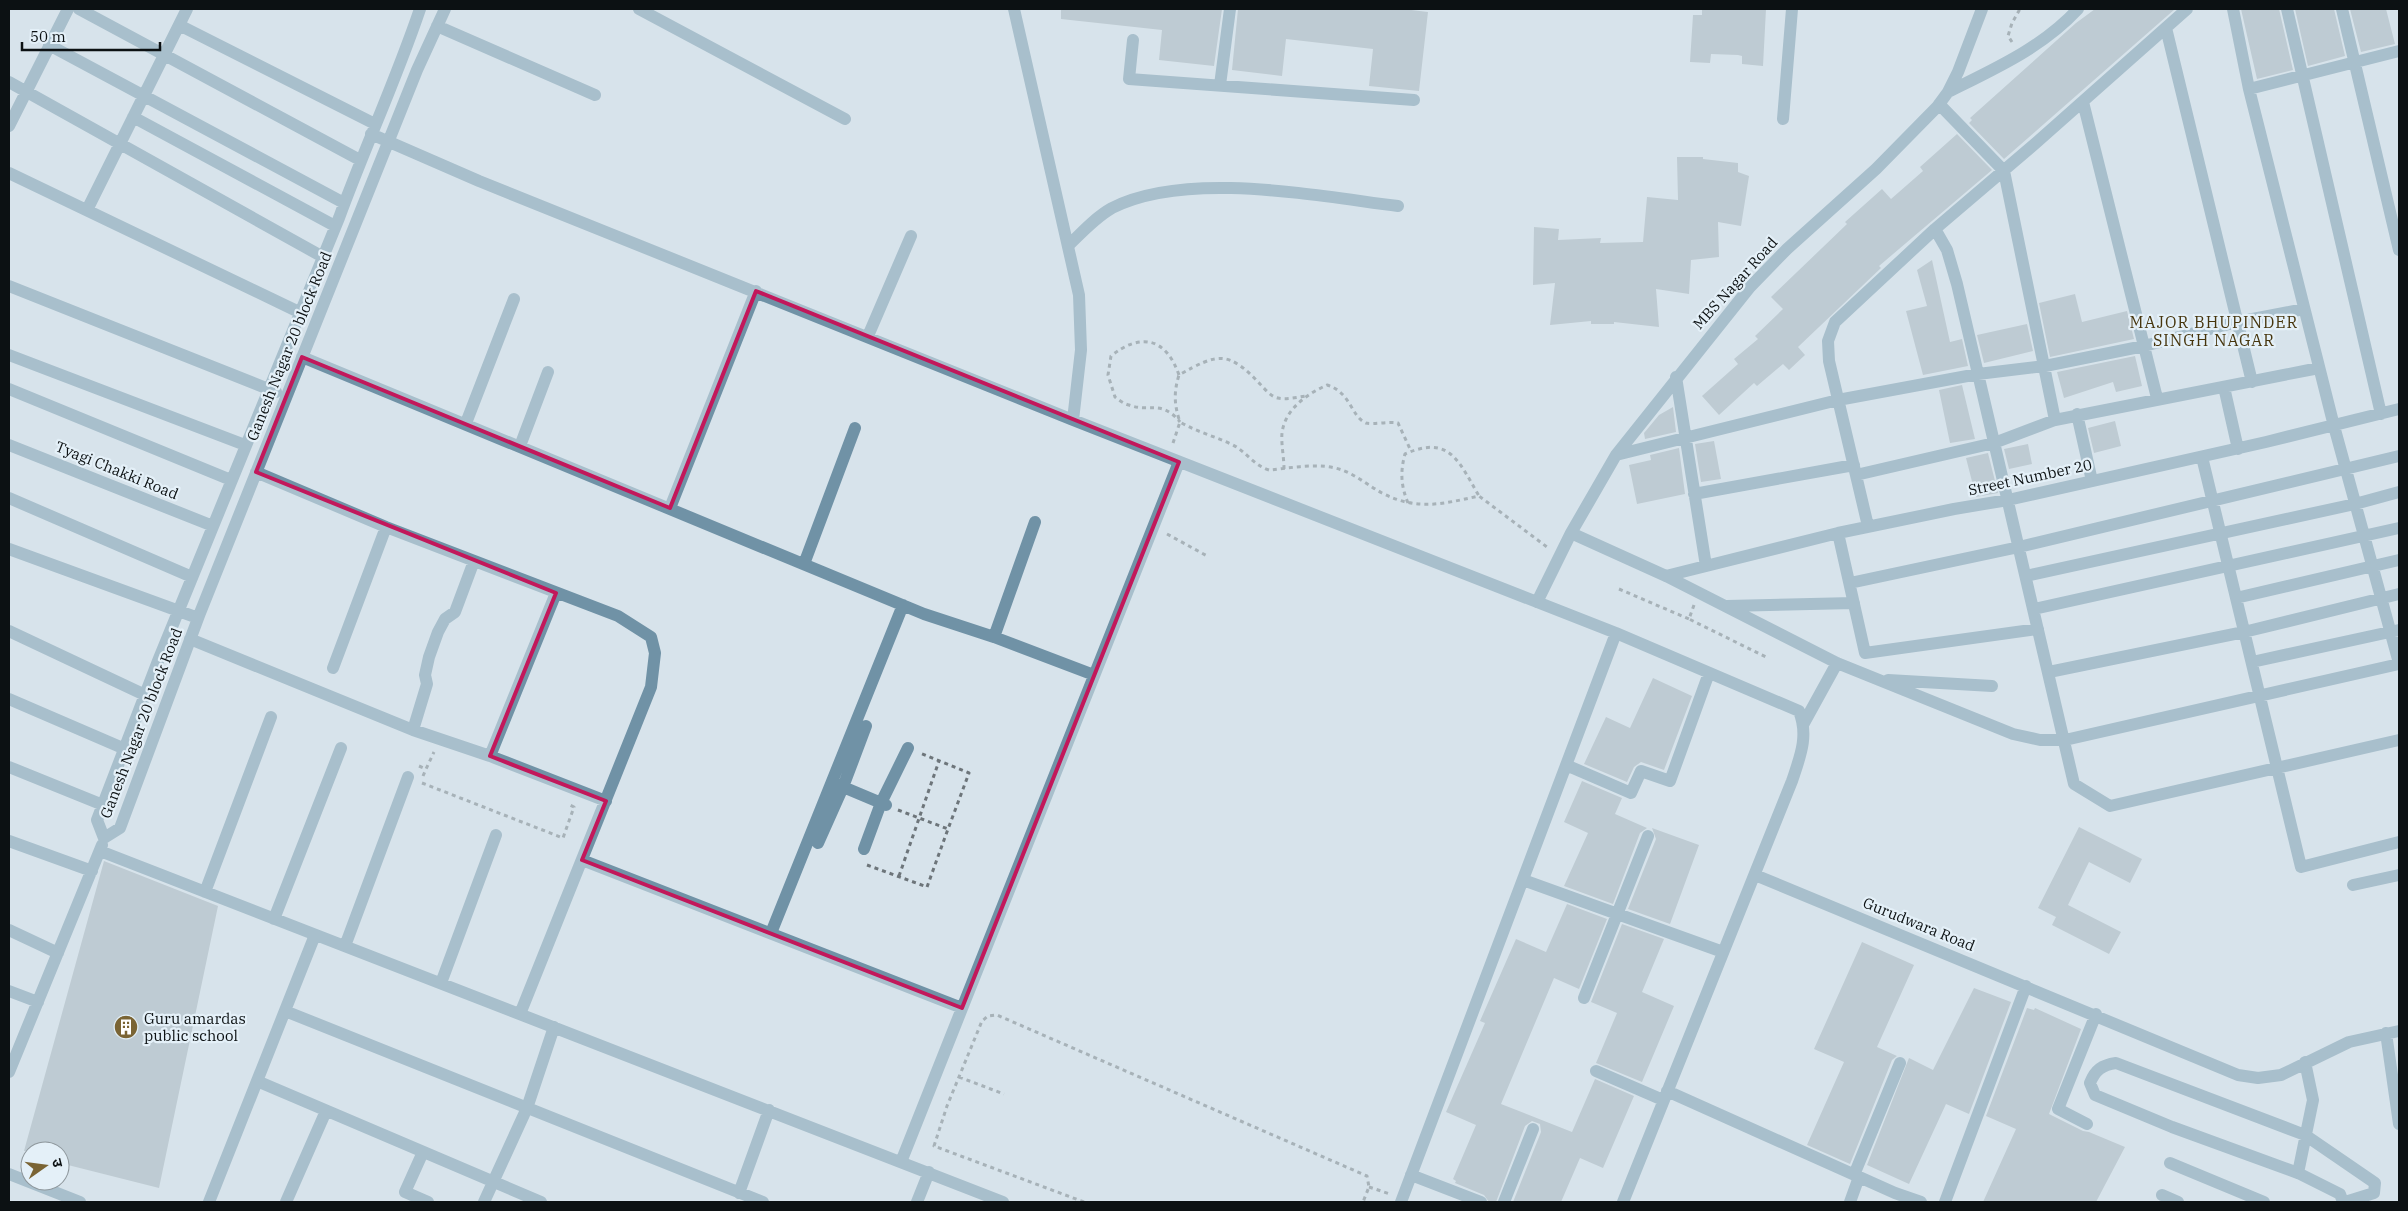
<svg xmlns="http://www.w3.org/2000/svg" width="2408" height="1211" viewBox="0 0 2408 1211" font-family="'IBM Plex Serif','Noto Sans Devanagari',serif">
	<rect width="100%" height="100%" fill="#d7e3eb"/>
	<path fill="#a1adb5" d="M1061 9H1222L1214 66 1159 60 1162 30 1061 19Z
		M1238 9H1403L1428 12 1419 91 1369 86 1373 49 1286 39 1282 76 1232 70Z
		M1702 9H1766L1763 66 1742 64V56L1738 55 1711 54 1710 63 1690 62 1693 15H1702Z
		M2095 9H2175L2004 159 1969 123 1972 120 1970 118 2076 23Z
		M2241 9H2279L2293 70 2257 79Z
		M2295 9H2334L2345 56 2308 66Z
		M2350 9H2386L2395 44 2361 52Z
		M1957 134 1992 170 1879 266 1881 268 1798 347 1805 355 1789 370 1783 364 1757 386 1754 383 1719 415 1702 396 1738 364 1734 359 1758 339 1755 336 1783 309 1771 297 1847 224 1845 222 1882 189 1891 199 1923 171 1920 167Z
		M1677 157H1703V159L1738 163V172L1749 176 1741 226 1718 222 1719 257 1691 260 1689 294 1656 289 1659 327 1614 322V324H1591V321L1550 325 1555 283 1533 285 1534 227 1559 229 1558 240 1601 238 1600 243 1643 242 1647 197 1678 200Z
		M1932 260 1950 342 1962 339 1968 366 1923 375 1906 311 1927 306 1917 270Z
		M2075 294 2082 322 2127 311 2134 339 2050 357 2039 303Z
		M2027 324 2033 351 1984 363 1977 335Z
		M2135 356 2142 386 2116 392 2113 382 2064 398 2057 372Z
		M1962 385 1975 439 1950 443 1939 390Z
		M1673 407 1676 432 1645 439 1644 433 1659 415Z
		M2115 421 2121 446 2094 453 2088 428Z
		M1714 441 1721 479 1701 482 1695 444Z
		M2028 444 2032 464 2009 469 2004 449Z
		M1679 448 1685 494 1637 504 1629 465 1651 460 1650 455Z
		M1988 453 1998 493 1976 497 1966 458Z
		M1653 678 1692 696 1664 770 1641 762 1634 767 1627 782 1584 764 1606 717 1630 728Z
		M1582 781 1622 798 1615 814 1647 828 1640 833 1613 904 1564 886 1588 833 1564 822Z
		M2079 827 2142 859 2130 883 2089 862 2068 905 2121 932 2109 954 2052 925 2056 917 2038 908Z
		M1652 828 1699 845 1670 924 1628 909 1656 839Z
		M104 861 218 906 159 1188 60 1163V1151H24Z
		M1567 904 1607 919 1579 989 1554 978 1501 1104 1572 1132 1595 1079 1634 1096 1603 1168 1580 1158 1561 1202H1513L1541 1132 1540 1124 1532 1121 1525 1126 1496 1202H1489L1484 1195 1455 1183 1456 1181 1453 1179 1476 1125 1446 1112 1485 1023 1480 1021 1516 939 1546 952Z
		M1622 924 1664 939 1642 992 1674 1006 1642 1082 1596 1063 1617 1013 1591 1002Z
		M1862 942 1914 965 1877 1047 1897 1056 1892 1060 1850 1164 1807 1145 1844 1062 1814 1049Z
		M1974 988 2011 1002 1969 1114 1946 1104 1909 1184 1867 1165 1909 1058 1933 1070Z
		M2027 1008 2034 1010 2035 1008 2081 1029 2049 1114 2083 1131 2089 1132 2125 1147 2096 1202H1983L2016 1129 1986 1116Z"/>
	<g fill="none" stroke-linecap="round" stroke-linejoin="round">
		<path stroke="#6d757a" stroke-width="3" stroke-dasharray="4 4" stroke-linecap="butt" d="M2012 42 2008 36 2012 23 2020 9
			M1179 375C1166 338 1141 332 1111 356L1108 375 1115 397C1119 400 1124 404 1129 405 1150 413 1161 399 1180 422
			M1179 419C1174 403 1174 391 1179 375 1218 353 1228 350 1260 384 1265 389 1271 397 1278 398 1287 400 1297 397 1306 396
			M1173 443 1180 422C1197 432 1214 436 1231 444 1246 451 1253 465 1269 470 1292 468 1320 462 1342 470 1356 475 1369 486 1382 493 1417 511 1442 504 1479 496L1547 547
			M1284 469C1284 457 1281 444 1282 433 1285 409 1307 394 1327 385 1351 392 1351 417 1366 423 1374 425 1388 421 1398 423L1411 451
			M1408 503C1401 486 1400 472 1405 454 1450 434 1459 462 1479 496
			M1167 534 1209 557
			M1619 589 1689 619
			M1694 605 1689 619 1766 657
			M419 766 426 769 434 752
			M423 776 426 769
			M422 783 563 838 574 807 570 805
			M898 810 948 829 969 773 920 753
			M867 865 927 887 948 829
			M899 876 939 761
			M959 1077 1004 1094
			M1369 1187 1390 1194
			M1084 1202 934 1146 947 1106 982 1021 988 1016 997 1015 1367 1176 1369 1187 1363 1202"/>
		<path stroke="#7092a6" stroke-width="12" d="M79 9 360 160
			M639 9 845 119
			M1014 9 1079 295 1081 350 1073 420
			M2233 9 2249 89 2334 426 2399 663
			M2287 9 2381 414
			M2342 9 2399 250
			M179 25 375 124
			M437 26 595 95
			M2166 28 2252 382
			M1133 40 1129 79 1414 100
			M49 45 344 203
			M9 82 323 257
			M1220 85 1230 9
			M2249 89 2399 51
			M1948 92C1994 69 2042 48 2078 9
			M2083 102 2157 398
			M1939 104 2004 171 2055 420 2319 368
			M133 117 335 226
			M1783 119 1792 9
			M9 126 68 9
			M371 134 479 181 1073 420 1616 633 1799 711C1809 736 1800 757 1792 781L1623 1202
			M9 173 301 313
			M87 210 187 9
			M1935 229 1947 250 1957 284 2074 784 2110 806 2399 740
			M1069 245C1082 232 1096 217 1112 208 1187 170 1317 196 1398 206
			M9 286 276 392
			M868 336 911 236
			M9 355 245 445
			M302 357 924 614 994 637 1094 675
			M1676 377 1706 566
			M2224 387 2238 449
			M9 389 231 480
			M2077 414 2092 481
			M466 423 514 299
			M9 445 213 526
			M520 446 548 372
			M1616 455 1838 400 1978 374 2045 366 2144 346 2237 322 2304 309
			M2202 457 2301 867 2399 842
			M256 472 386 527 618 616 651 637 655 653 651 687 520 1014
			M1856 475 1994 443 2055 420
			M1694 494 1854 465
			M9 498 192 577
			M670 508 756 291
			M1868 526 1829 361 1828 341 1835 322 1935 229 2037 142 2187 9
			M1571 533 1666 576 1837 663 2013 734 2040 740H2065L2399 664
			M1838 533 1865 653 2038 629
			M9 549 198 618
			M474 561 455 612 445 619 438 632 429 657 425 675 427 684 413 730 490 756 606 801
			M804 564 855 428
			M1666 576 1838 533 1954 509 2008 500 2266 442 2399 409
			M2026 576 2355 504 2399 492
			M1850 583 2019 547 2399 456
			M2236 598 2399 560
			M1537 602 1571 533 1616 455 1750 287 1787 249 1876 169 1937 107 1948 92 1958 72 1982 9
			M1727 606 1854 603
			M2034 609 2399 528
			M9 631 145 695
			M994 637 1035 522
			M190 639 413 730
			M2252 662 2399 630
			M333 668 386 527
			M2049 672 2244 632 2399 594
			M1888 680 1992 686
			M9 699 125 749
			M1804 723 1837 663
			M490 756 556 593
			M1566 765 1631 793 1641 771 1670 781 1709 673
			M9 767 103 805
			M836 784 886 805
			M104 838 120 828 200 613 417 70 445 9
			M104 838 97 820 158 661 339 218C365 147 396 80 420 9
			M9 841 92 871
			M818 843 843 787 866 726
			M864 849 881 803 908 748
			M100 851 1003 1202
			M582 860 962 1008
			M1755 875 2238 1075 2258 1078 2281 1075 2349 1042 2399 1031
			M1523 880 1723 952
			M2353 885 2399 875
			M205 892 271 717
			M274 919 341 748
			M9 930 58 953
			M771 933 903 605
			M345 946 408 777
			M441 983 496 835
			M9 991 38 1002
			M1584 998 1648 836
			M285 1011 763 1202
			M2386 1033 2399 1124
			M2305 1062 2313 1100 2298 1173 2172 1127 2095 1095 2090 1083C2095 1070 2102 1065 2116 1063L2305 1135 2375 1183 2374 1193 2345 1202
			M1596 1071 1663 1100
			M9 1072 102 845
			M257 1081 541 1202
			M1667 1091 1895 1193 1921 1202
			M2087 1124 2058 1109 2096 1014
			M423 1152 405 1192 428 1202
			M901 1162 1179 462
			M2170 1163 2264 1202
			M2298 1173 2340 1194 2343 1202
			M9 1174 80 1202
			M1411 1175 1481 1202
			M1854 1175 1900 1063
			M739 1193 769 1110
			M2162 1195 2178 1202
			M209 1202 315 935
			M286 1202 326 1111
			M484 1202 527 1108 554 1027
			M917 1202 929 1172
			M1401 1202 1616 633
			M1504 1202 1533 1129
			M1850 1202 1859 1177
			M1945 1202 2026 986"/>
	</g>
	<path d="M0 0H2408V1211H0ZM756 291 1179 462 962 1008 582 860 606 801 490 756 556 593 256 472 302 357 670 508Z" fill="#d7e3eb" fill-opacity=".55" fill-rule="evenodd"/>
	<path fill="none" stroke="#c2185b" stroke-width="4" stroke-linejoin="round" d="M756 291 1179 462 962 1008 582 860 606 801 490 756 556 593 256 472 302 357 670 508Z"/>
	<defs>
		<g id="building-disc" transform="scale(1.25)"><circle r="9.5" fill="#7a6434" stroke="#e4f0f8"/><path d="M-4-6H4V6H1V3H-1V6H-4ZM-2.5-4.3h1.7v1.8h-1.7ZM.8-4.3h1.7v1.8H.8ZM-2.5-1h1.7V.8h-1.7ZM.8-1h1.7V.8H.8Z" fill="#fff"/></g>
	</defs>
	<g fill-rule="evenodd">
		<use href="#building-disc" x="126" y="1027"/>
	</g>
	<g text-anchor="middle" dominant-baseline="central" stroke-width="4.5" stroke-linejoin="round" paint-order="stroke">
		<g font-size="15" fill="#0c1113" stroke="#e4f0f8">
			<text transform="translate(1735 283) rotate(-48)">MBS Nagar Road</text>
			<text transform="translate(289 346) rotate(-68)">Ganesh Nagar 20 block Road</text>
			<text transform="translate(117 470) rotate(22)">Tyagi Chakki Road</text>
			<text transform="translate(2030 477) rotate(-12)">Street Number 20</text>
			<text transform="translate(141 723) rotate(-69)">Ganesh Nagar 20 block Road</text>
			<text transform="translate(1919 924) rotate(22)">Gurudwara Road</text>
		</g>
		<g font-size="15" fill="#0c1113" stroke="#e4f0f8" text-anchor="start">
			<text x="144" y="1018">Guru amardas<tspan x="144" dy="17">public school</tspan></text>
		</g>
		<g font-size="16" letter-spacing="1" fill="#46350d" stroke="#e4f0f8">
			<text x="2214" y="322">MAJOR BHUPINDER<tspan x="2214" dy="18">SINGH NAGAR</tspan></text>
		</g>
	</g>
	<rect width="2408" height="1211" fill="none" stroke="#0c1113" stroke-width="20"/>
	<g transform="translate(45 1166) rotate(76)"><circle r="24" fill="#e4f0f8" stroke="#8e979c"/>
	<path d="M0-4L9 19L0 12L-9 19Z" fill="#7a6434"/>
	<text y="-8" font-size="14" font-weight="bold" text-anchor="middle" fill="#0c1113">उ</text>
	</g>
	<path d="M22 42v8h138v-8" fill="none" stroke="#0c1113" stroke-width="2.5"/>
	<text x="30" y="42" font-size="15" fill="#0c1113" stroke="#e4f0f8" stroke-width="4" paint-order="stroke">50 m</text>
</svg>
